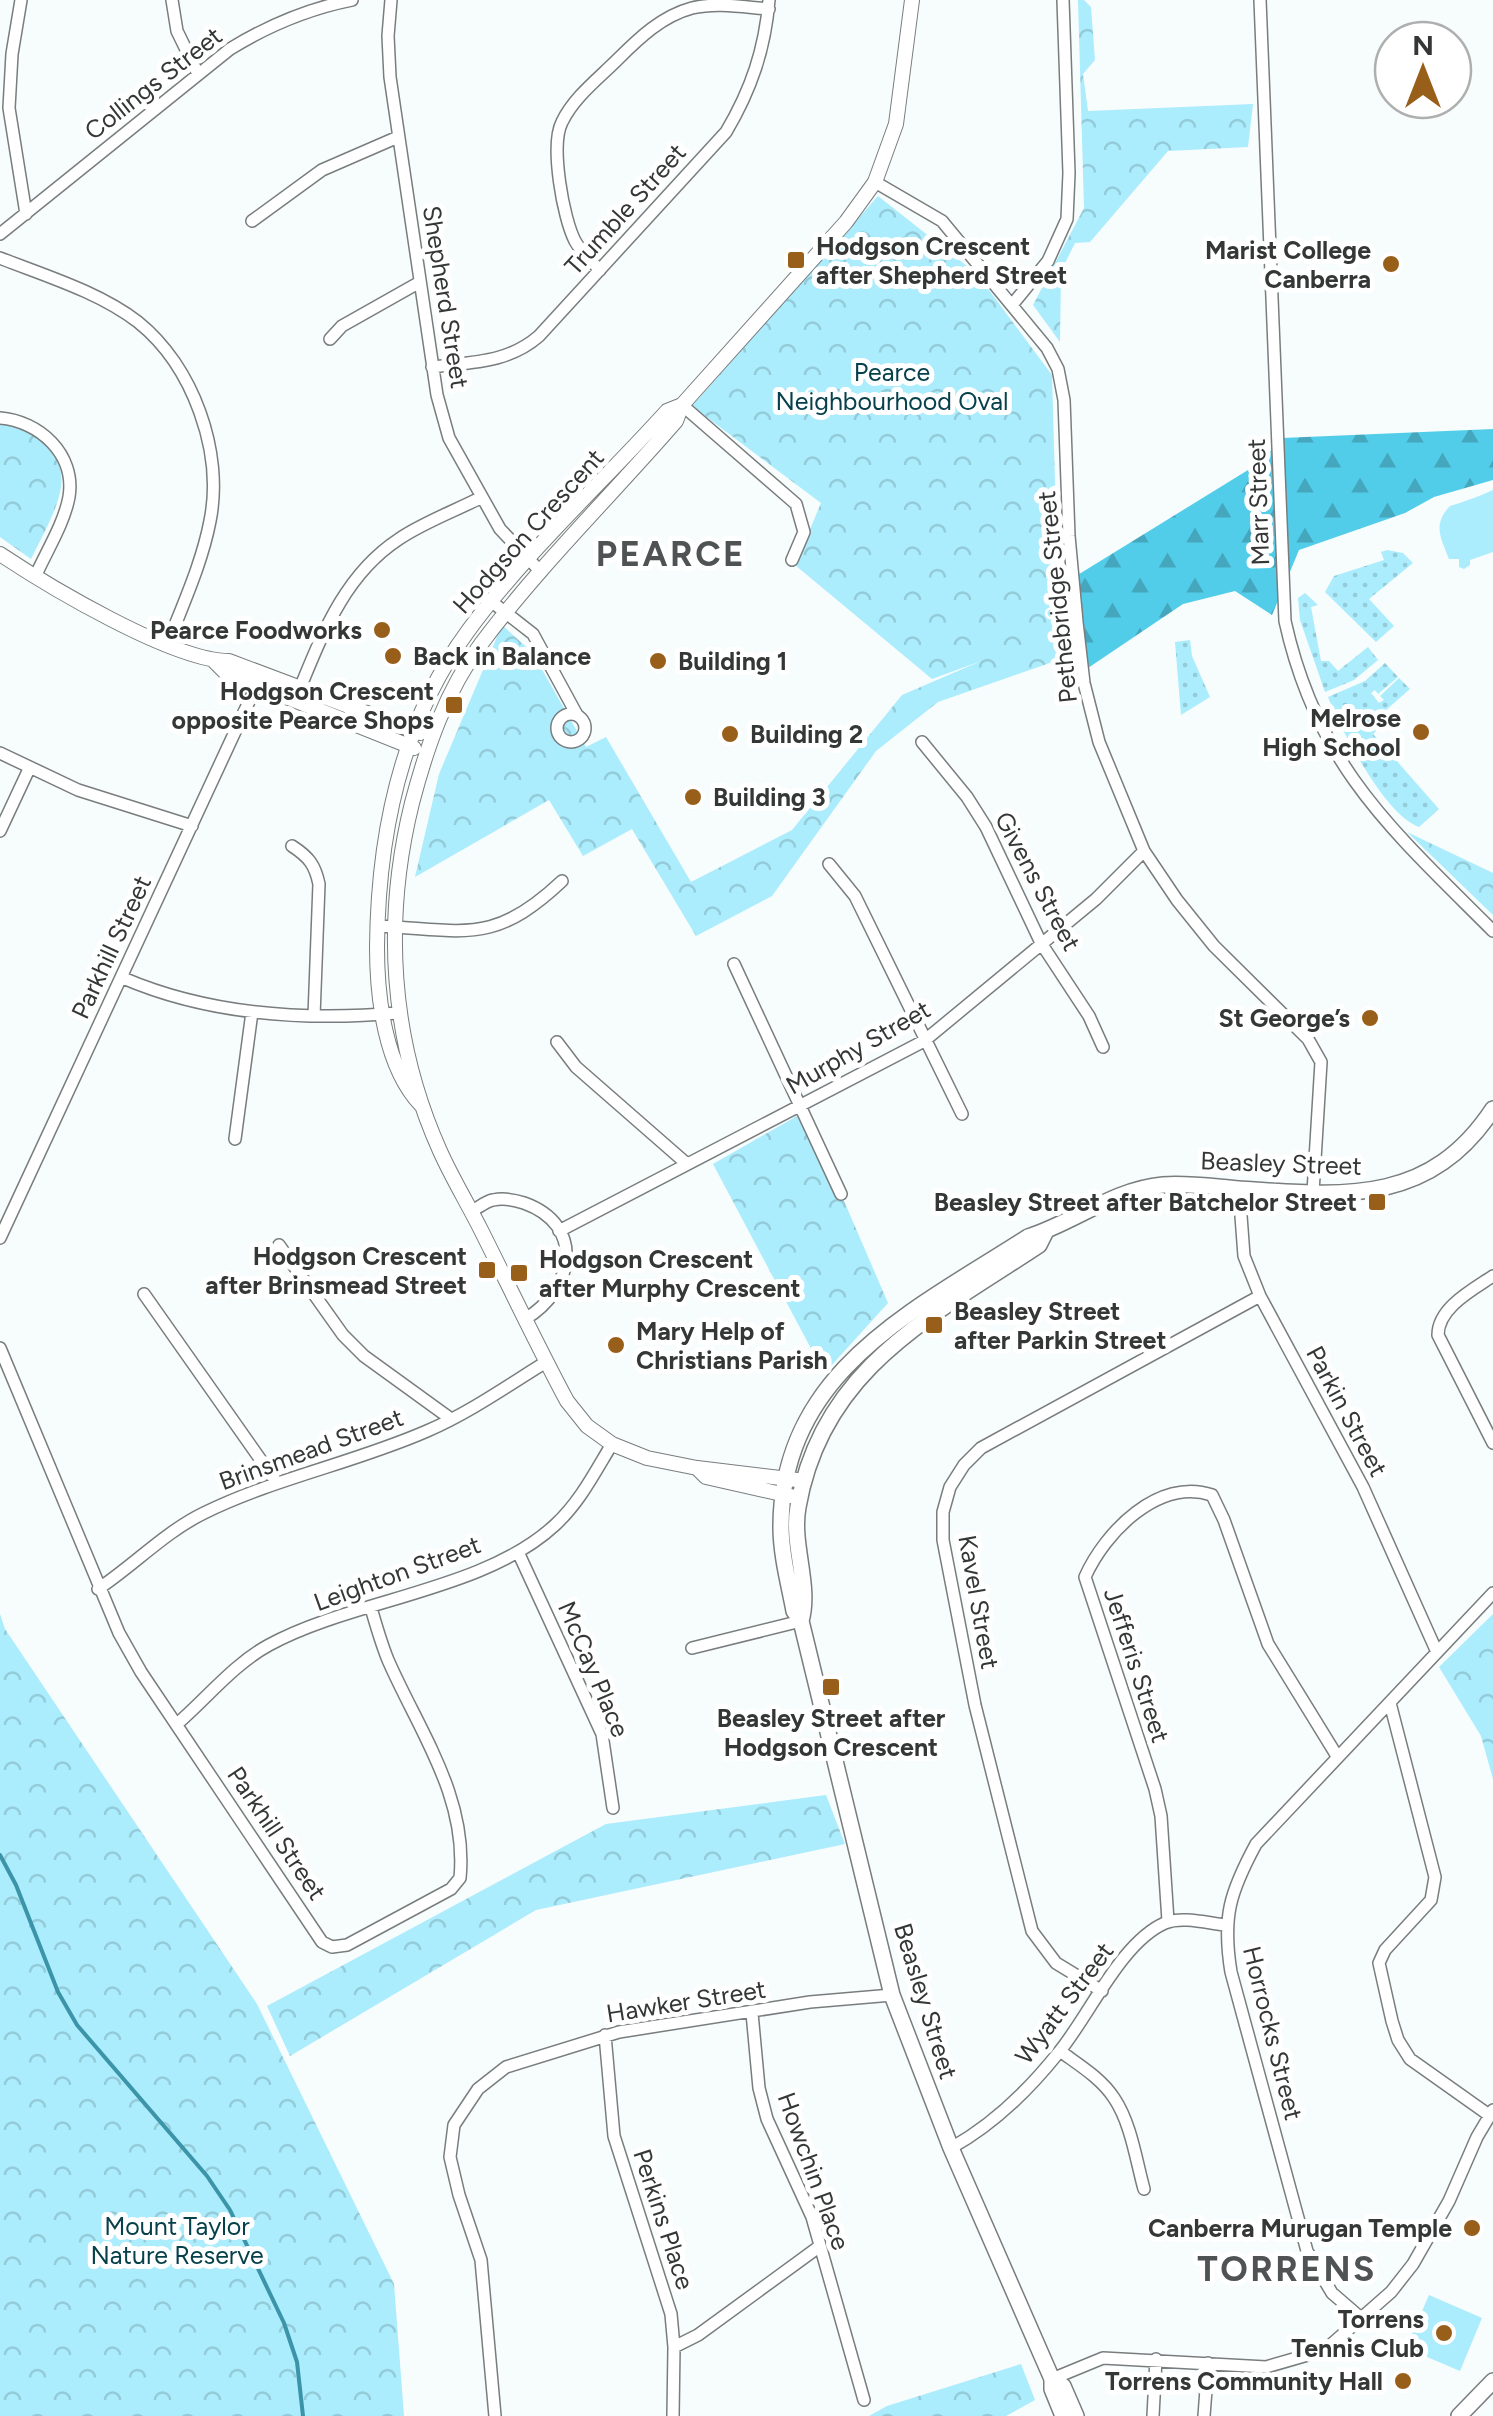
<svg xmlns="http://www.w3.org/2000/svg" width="1493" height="2416" viewBox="0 0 1493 2416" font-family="Figtree,sans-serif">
	<defs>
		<pattern id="grass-dots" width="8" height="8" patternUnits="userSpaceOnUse" patternTransform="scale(2.5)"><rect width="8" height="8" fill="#abecfd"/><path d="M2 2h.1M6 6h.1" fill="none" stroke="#94cbd9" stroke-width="1.8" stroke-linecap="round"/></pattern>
		<pattern id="forest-firs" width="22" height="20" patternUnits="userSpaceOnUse" patternTransform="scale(2.5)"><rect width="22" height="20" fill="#52cde9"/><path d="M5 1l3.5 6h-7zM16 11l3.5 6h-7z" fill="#45a7be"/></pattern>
		<pattern id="park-crowns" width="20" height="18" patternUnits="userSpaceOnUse" patternTransform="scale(2.5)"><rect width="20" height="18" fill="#abecfd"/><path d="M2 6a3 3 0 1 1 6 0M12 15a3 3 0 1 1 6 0" fill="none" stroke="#94cbd9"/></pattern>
	</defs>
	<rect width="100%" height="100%" fill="#f7fcfd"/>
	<path fill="url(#grass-dots)" d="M1387 550 1403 553 1413 563 1369 599 1394 626 1376 642 1325 592 1334 576 1384 560 1381 552Z
		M1305 593 1318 605 1311 607 1321 661H1329L1338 671 1368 647 1378 660 1354 680 1325 692 1300 620 1298 598Z
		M1190 640 1192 656 1210 697 1181 715 1175 642Z
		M1385 663 1398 677 1378 694 1375 690 1371 693 1379 703 1384 700 1380 696 1399 678 1410 689 1386 710 1391 717 1373 734 1439 809 1419 827C1385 815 1342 732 1328 697L1365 681Z"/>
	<path fill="url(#forest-firs)" d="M1493 429V480L1434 497 1405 513 1299 550 1272 615 1235 591 1183 604 1088 668 1076 576 1261 462 1282 438Z"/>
	<path fill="url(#park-crowns)" d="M1078 0H1084L1091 7 1095 60 1083 74 1088 111 1253 104 1248 147 1168 151 1090 242 1075 243 1061 271 1060 342 1033 305 1084 208Z
		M878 196 977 274 1052 375 1059 627 1067 657 938 702 876 751 772 896 696 936 632 829 583 856 549 800 415 877 439 774 502 625 532 652 586 747 606 737 691 882 792 830 902 695 981 661 932 679 795 565 821 503 692 406Z
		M0 422C34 426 69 453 60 492 55 515 41 538 31 559L0 537Z
		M1407 832 1493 873V915Z
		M797 1116 841 1194 888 1303 830 1367 815 1356 713 1164Z
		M0 1614 5 1629 257 2004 394 2284 404 2416H0Z
		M1493 1614V1779L1481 1736 1439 1667Z
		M826 1795 845 1844 536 1910 290 2056 267 2006 606 1824Z
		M1021 2364 1035 2400 1006 2416H869L887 2406Z"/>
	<path fill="#abecfd" d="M1493 490V552L1470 560V565L1464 569 1459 567V559H1449C1441 538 1432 525 1450 506 1466 501 1478 497 1493 490Z
		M1429 2295 1482 2318 1460 2371 1406 2348Z"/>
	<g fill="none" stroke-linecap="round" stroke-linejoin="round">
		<path stroke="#3b94a8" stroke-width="4" d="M0 1855 16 1885 58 1992 77 2025 207 2176 230 2210 284 2323 297 2362 303 2416"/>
		<g stroke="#797d7e" stroke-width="14">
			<path id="minor" d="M21 0 12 54 9 108 26 214
				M172 0 177 31 198 74
				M391 0 388 36 390 77 437 395 449 438 500 529 541 572
				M1260 0 1285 621C1317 766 1392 830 1493 931
				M875 182 942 221 1047 348 1058 369 1064 400 1069 536 1077 622 1084 683 1099 742 1144 851 1177 900 1214 946 1308 1039 1321 1062 1313 1192
				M252 221 322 170 398 137
				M0 234 230 49C269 25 307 9 352 0
				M0 258C46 276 99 292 138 322 193 366 224 452 210 521 202 563 183 604 168 643
				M600 270C591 261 581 252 575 241 563 218 550 145 562 122 574 97 598 79 618 59 639 38 662 16 692 8 717 2 743 7 769 9
				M1012 305 1048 261 1067 219 1069 173 1063 0
				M330 339 342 326 420 282
				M432 367C472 362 508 363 539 336L726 132C751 90 765 49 769 0
				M682 405 796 504 804 532 792 560
				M0 418C39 421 76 454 69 497 64 524 46 552 35 577
				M492 602 533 634 577 715
				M298 693C322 635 344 575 399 539 424 522 455 511 482 497
				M557 728a14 14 0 1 1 28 0a14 14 0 1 1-28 0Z
				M922 742 967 797 986 827 1041 943 1089 1016 1103 1047
				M0 753 78 790 192 826
				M0 831 29 769
				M292 846C309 857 315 865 319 884L314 1016
				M829 864 855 896 962 1114
				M378 926C465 930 493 946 562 881
				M734 964 841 1194
				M123 978C209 1015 305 1021 398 1013
				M557 1042 576 1067 687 1164
				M235 1139 252 1012
				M1239 1189 1244 1256 1260 1296 1363 1487 1436 1650
				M472 1211C478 1208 486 1201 493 1200 503 1198 515 1200 524 1203 586 1225 574 1290 525 1319
				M559 1231 924 1041 1096 899 1144 851
				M0 1238 259 680
				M279 1245 343 1335 364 1356 451 1419
				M1493 1276C1472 1290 1438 1308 1438 1335L1493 1443
				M144 1294 277 1483
				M0 1348 119 1633 141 1672 322 1942 332 1947 347 1945 451 1889 460 1878C468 1797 419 1731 388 1660 381 1643 376 1625 371 1608
				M518 1552 602 1734 613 1808
				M98 1589C134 1565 165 1532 204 1513 275 1478 354 1463 427 1431 469 1413 507 1386 546 1362
				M692 1648 801 1621
				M1390 1703 1435 1877 1431 1900 1385 1950 1379 1963 1392 2021 1398 2040 1410 2059 1489 2115
				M177 1724C207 1698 234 1664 269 1645 353 1599 484 1591 555 1525 580 1502 595 1472 612 1444
				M1168 1921 1161 1816 1155 1789 1085 1577C1105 1532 1159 1477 1212 1495L1224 1520 1268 1644 1337 1756
				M1102 1991 1056 1963 1032 1931 975 1705 943 1540V1512L950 1487 964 1465 981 1448 1260 1296
				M752 2013 759 2088 767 2119 812 2217 864 2400
				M605 2035 614 2136 671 2314 674 2347 673 2416
				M1060 2051C1079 2065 1101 2078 1114 2098 1131 2123 1136 2160 1144 2189
				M951 2148C994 2124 1028 2091 1059 2052 1089 2016 1121 1942 1165 1923 1182 1916 1207 1923 1225 1925
				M1362 2319 1332 2293 1307 2251 1231 1972C1222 1917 1230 1892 1256 1844L1493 1593
				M674 2347 698 2335 820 2246
				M1052 2379 1103 2358 1266 2367 1325 2350 1391 2292 1413 2264 1449 2201 1477 2137 1493 2110
				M495 2416 481 2260 459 2195 450 2157 454 2125 478 2089 506 2067 619 2032 810 2002 892 1995
				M1153 2416 1156 2359
				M1204 2416 1208 2363"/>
		</g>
		<g stroke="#797d7e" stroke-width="16">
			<path id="tertiary" d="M0 554C48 586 173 661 229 661L420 733
				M214 661 226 673 414 748
				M421 1105C385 1067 377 998 377 947 378 837 401 722 468 631 526 552 601 484 667 411L682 405
				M697 1468 706 1477 795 1497
				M797 1480 697 1468 647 1458 612 1444 587 1426 567 1401C537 1345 510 1288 482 1232 468 1204 452 1178 440 1151 390 1040 383 920 412 803 427 746 446 691 481 644 540 565 612 495 676 421L682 405 846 222 875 182 896 124 912 0"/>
		</g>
		<g stroke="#797d7e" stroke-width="18">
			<path id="secondary" d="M801 1621C811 1585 791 1544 798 1507 822 1368 932 1316 1039 1245L1046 1231
				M1052 2379 1063 2386 1076 2416
				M1063 2416 1052 2389V2379L951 2148 892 1995 801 1621 794 1611C789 1584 781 1555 781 1527 781 1371 915 1310 1028 1237 1075 1222 1112 1190 1163 1185 1188 1183 1214 1187 1239 1189 1343 1196 1429 1206 1493 1109
				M1459 2416 1493 2381"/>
		</g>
		<use href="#minor" stroke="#fff" stroke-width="11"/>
		<use href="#tertiary" stroke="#fff" stroke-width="14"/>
		<use href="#secondary" stroke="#fff" stroke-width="15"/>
	</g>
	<g fill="#985f1b" stroke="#fff" stroke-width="4">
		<rect x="786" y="250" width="20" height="20" rx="5"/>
		<circle cx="1391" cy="264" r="10"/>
		<circle cx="382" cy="630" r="10"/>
		<circle cx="393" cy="656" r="10"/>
		<circle cx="658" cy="661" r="10"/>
		<rect x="444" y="695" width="20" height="20" rx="5"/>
		<circle cx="1421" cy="732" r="10"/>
		<circle cx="730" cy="734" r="10"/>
		<circle cx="693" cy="797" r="10"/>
		<circle cx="1370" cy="1018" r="10"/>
		<rect x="1367" y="1192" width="20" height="20" rx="5"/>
		<rect x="477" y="1260" width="20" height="20" rx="5"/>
		<rect x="509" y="1263" width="20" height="20" rx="5"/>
		<rect x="924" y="1315" width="20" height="20" rx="5"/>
		<circle cx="616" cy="1345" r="10"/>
		<rect x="821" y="1677" width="20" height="20" rx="5"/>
		<circle cx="1472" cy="2228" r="10"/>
		<circle cx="1444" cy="2333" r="10"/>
		<circle cx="1403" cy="2381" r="10"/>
	</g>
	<g text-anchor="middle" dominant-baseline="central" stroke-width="10" stroke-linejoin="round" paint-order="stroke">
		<g font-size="25" fill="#353737" stroke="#fff">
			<text transform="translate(153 83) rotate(-38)">Collings Street</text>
			<text transform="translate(625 209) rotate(-48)">Trumble Street</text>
			<text transform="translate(446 297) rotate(81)">Shepherd Street</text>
			<text transform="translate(1258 502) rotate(-92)">Marr Street</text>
			<text transform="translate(528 531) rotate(-48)">Hodgson Crescent</text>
			<text transform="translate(1057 597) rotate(-96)">Pethebridge Street</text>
			<text transform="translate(1038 881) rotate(62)">Givens Street</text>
			<text transform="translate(111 947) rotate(-65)">Parkhill Street</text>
			<text transform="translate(858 1047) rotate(-30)">Murphy Street</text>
			<text transform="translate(1281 1163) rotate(2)">Beasley Street</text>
			<text transform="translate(1347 1411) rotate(62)">Parkin Street</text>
			<text transform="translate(311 1449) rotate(-20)">Brinsmead Street</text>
			<text transform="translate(397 1573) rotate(-20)">Leighton Street</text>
			<text transform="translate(979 1602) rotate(80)">Kavel Street</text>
			<text transform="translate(1137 1665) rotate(72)">Jefferis Street</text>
			<text transform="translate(594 1669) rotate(67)">McCay Place</text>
			<text transform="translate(277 1833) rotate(56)">Parkhill Street</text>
			<text transform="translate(686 2001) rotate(-9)">Hawker Street</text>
			<text transform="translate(926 2001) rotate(73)">Beasley Street</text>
			<text transform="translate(1064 2003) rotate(-53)">Wyatt Street</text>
			<text transform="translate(1273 2033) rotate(76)">Horrocks Street</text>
			<text transform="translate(814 2171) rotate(70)">Howchin Place</text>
			<text transform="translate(664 2219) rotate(72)">Perkins Place</text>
		</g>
		<g font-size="25" font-weight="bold" fill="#353737" stroke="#fff" text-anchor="end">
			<text x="816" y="246" text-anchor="start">Hodgson Crescent<tspan x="816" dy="29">after Shepherd Street</tspan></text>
			<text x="1371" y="250">Marist College<tspan x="1371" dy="29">Canberra</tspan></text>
			<text x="362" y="630">Pearce Foodworks</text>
			<text x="413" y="656" text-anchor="start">Back in Balance</text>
			<text x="678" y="661" text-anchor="start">Building 1</text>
			<text x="434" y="691">Hodgson Crescent<tspan x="434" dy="29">opposite Pearce Shops</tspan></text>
			<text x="1401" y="718">Melrose<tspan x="1401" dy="29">High School</tspan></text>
			<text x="750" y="734" text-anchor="start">Building 2</text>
			<text x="713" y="797" text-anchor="start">Building 3</text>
			<text x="1350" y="1018">St George’s</text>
			<text x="1357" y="1202">Beasley Street after Batchelor Street</text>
			<text x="467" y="1256">Hodgson Crescent<tspan x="467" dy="29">after Brinsmead Street</tspan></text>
			<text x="539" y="1259" text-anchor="start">Hodgson Crescent<tspan x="539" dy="29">after Murphy Crescent</tspan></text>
			<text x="954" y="1311" text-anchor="start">Beasley Street<tspan x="954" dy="29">after Parkin Street</tspan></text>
			<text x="636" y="1331" text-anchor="start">Mary Help of<tspan x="636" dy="29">Christians Parish</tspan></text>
			<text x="831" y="1718" text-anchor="middle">Beasley Street after<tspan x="831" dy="29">Hodgson Crescent</tspan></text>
			<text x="1452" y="2228">Canberra Murugan Temple</text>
			<text x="1424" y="2319">Torrens<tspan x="1424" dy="29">Tennis Club</tspan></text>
			<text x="1383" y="2381">Torrens Community Hall</text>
		</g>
		<g font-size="25" fill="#06404b" stroke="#fff">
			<text x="892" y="372">Pearce<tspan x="892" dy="29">Neighbourhood Oval</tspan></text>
			<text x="177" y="2226">Mount Taylor<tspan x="177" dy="29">Nature Reserve</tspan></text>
		</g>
		<g font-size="35" font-weight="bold" letter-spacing="2.5" fill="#4f5354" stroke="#fff">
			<text x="671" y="554">PEARCE</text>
			<text x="1287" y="2269">TORRENS</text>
		</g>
	</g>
	<g transform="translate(1423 70)"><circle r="48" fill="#ffffff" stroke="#aeafaf" stroke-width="2.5"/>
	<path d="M0-8L18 38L0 25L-18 38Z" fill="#985f1b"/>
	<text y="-15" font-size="28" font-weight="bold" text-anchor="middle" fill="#353737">N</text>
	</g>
</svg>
